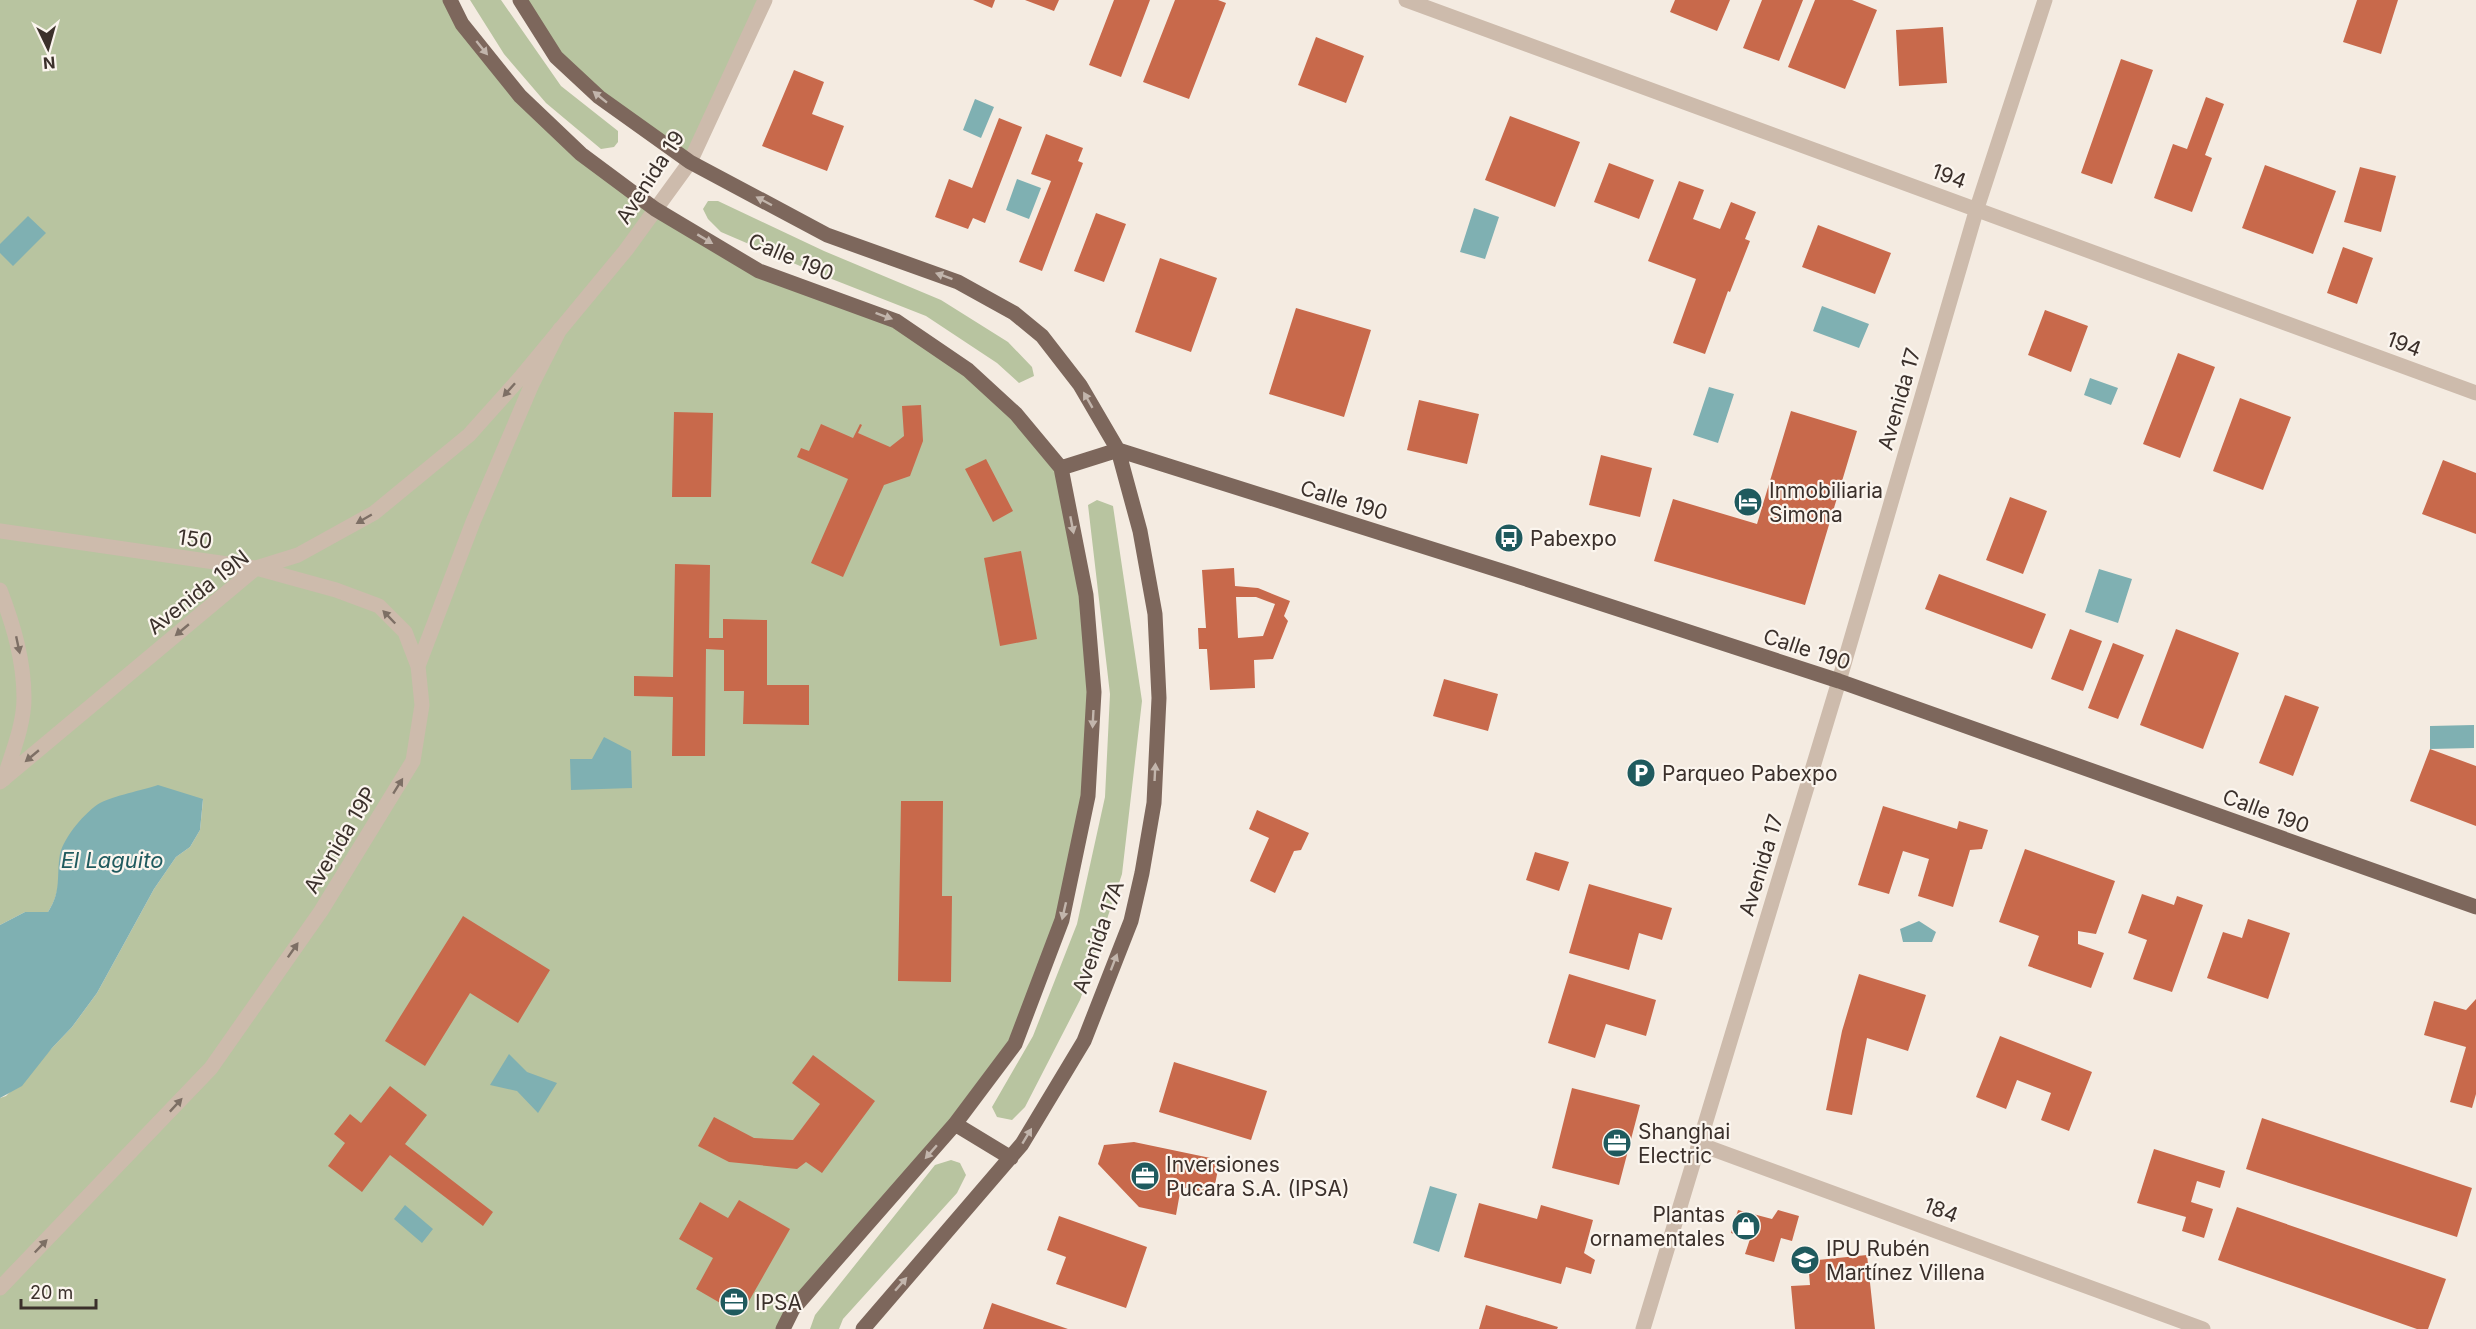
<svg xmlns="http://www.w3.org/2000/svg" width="2476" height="1329" viewBox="0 0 2476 1329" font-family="Inter,sans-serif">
	<rect width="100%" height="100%" fill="#f4ebe1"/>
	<path fill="#b8c4a0" d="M0 0H450L462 24 581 154 759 271 862 308 968 370 1061 468 1086 595 1088 796 1062 920 1015 1044 783 1329H0V1098L6 1096 72 1027 97 993 154 889 176 857 190 847 200 830 203 800 60 853C60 875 60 894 48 912H25L0 925Z
		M470 0H501L561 86 618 131V142L614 147 601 149 546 103 504 54Z
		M520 0H765L690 162 556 57Z
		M708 201H718L824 251 941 300 1008 342 1032 367 1034 376 1019 383 997 363 926 316 814 272 721 232 708 219 703 209Z
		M1097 500 1113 506 1142 701 1122 874 1080 1000 1025 1107 1012 1120 997 1117 992 1107 1033 1036 1077 924 1105 797 1110 694 1088 505Z
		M951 1160 960 1163 966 1175 957 1193 843 1319 839 1329H810L815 1315 935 1165Z"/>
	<path fill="#7fb0b2" d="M975 99 994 107 981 138 963 130Z
		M1017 179 1041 188 1029 219 1006 210Z
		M1474 208 1499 217 1485 259 1460 252Z
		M28 216 46 233 13 266 0 253V244Z
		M1822 306 1869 324 1859 348 1813 331Z
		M2090 378 2118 388 2111 405 2084 395Z
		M1709 387 1734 394 1718 443 1693 435Z
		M2099 569 2132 579 2118 623 2085 612Z
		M2474 725V748L2430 749V726Z
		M604 737 631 751 632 788 571 790 570 759H592Z
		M158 785 203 799 200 830 190 847 176 857 154 889 97 993 72 1027 52 1048 22 1086 0 1098V925L25 912H48C62 890 56 877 60 854 64 837 85 812 100 803 113 796 143 790 158 785Z
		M1919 921 1936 932 1932 942H1903L1900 929Z
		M509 1054 527 1072 557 1083 538 1113 517 1091 490 1085Z
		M1430 1186 1457 1194 1439 1252 1413 1243Z
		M405 1205 433 1229 422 1243 394 1219Z"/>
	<path fill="#c8694b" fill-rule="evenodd" d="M973 0H995L992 8Z
		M1025 0H1059L1054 11Z
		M1114 0H1150L1121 77 1089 65Z
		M1175 0H1218L1226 3 1189 99 1143 82Z
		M1675 0H1730L1717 31 1670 12Z
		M1762 0H1803L1779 61 1743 48Z
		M1815 0H1852L1877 10 1845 89 1788 67Z
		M2357 0H2398L2381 54 2343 42Z
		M1943 27 1947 83 1899 86 1896 30Z
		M1316 37 1364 56 1346 103 1298 85Z
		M2121 59 2153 70 2112 184 2081 173Z
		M794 70 824 82 812 114 844 126 827 171 762 146Z
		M2206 97 2224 104 2205 155 2212 158 2192 212 2154 198 2173 144 2187 149Z
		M1510 116 1580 142 1555 207 1485 180Z
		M999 118 1022 127 985 223 973 218 968 229 935 217 949 179 972 188Z
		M1046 134 1083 148 1078 161 1083 163 1042 271 1019 262 1051 181 1031 174Z
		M1609 163 1654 180 1639 219 1594 202Z
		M2265 165 2336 191 2313 254 2242 228Z
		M2360 167 2396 176 2381 232 2344 222Z
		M1679 181 1704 190 1693 219 1720 229 1731 202 1756 212 1745 239 1750 241 1730 292 1728 291 1705 354 1673 343 1696 279 1648 261Z
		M1096 213 1126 224 1104 282 1074 271Z
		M1818 225 1891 253 1875 294 1802 267Z
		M2343 247 2373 258 2357 304 2327 293Z
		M1160 258 1217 278 1191 352 1135 332Z
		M1296 308 1371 330 1344 417 1269 394Z
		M2045 310 2088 326 2071 372 2028 355Z
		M2178 353 2215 367 2180 458 2143 444Z
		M2240 398 2291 417 2263 490 2213 471Z
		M1419 400 1479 414 1467 464 1407 450Z
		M921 405 923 441 910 476 884 485 843 577 811 563 848 479 797 457 801 448 809 451 821 424 853 438 860 424 862 425 858 433 890 447 904 436 902 406Z
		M1791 411 1857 431 1805 605 1654 561 1673 499 1757 524Z
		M674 412 713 413 711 497H672Z
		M1601 455 1652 468 1640 517 1589 505Z
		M986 459 1013 511 993 522 965 469Z
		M2443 460 2476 473V534L2422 514Z
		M2010 497 2047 511 2023 574 1986 560Z
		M1021 551 1037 639 1000 646 984 558Z
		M675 564 710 565 709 638H723V619L767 620V685H809V725L743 724 744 691H724V650L706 649 705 756H672L673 697 634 696V676L673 677Z
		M1234 568 1235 586 1258 588 1290 601 1284 616 1288 621 1273 659 1254 660 1255 688 1210 690 1207 649H1199L1198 628H1206L1202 570ZM1236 597H1256L1275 604 1263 636 1238 638Z
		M1939 574 2046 614 2032 649 1925 609Z
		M2070 629 2102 641 2083 691 2051 679Z
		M2176 629 2239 653 2203 749 2140 725Z
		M2113 643 2144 655 2118 719 2088 708Z
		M1444 679 1498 694 1488 731 1433 716Z
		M2285 695 2319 707 2293 776 2259 763Z
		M2430 749 2476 766V826L2410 801Z
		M901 801H943L942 896H952L951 982 898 981Z
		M1883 806 1957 829 1959 821 1988 830 1982 849 1970 850 1953 907 1918 896 1929 859 1903 851 1889 894 1858 885Z
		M1257 810 1309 833 1301 850 1294 851 1275 893 1250 881 1269 838 1249 829Z
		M2025 849 2115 881 2096 934 2078 931V944L2104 953 2091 988 2028 966 2039 936 1999 922Z
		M1535 852 1569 862 1559 891 1526 880Z
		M1589 884 1672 908 1662 940 1639 933 1629 970 1569 953Z
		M2142 894 2174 905 2177 896 2203 905 2172 992 2133 979 2147 940 2128 933Z
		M463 916 550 970 518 1023 470 993 425 1066 385 1041Z
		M2248 919 2290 933 2268 999 2207 978 2223 932 2242 938Z
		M1569 974 1656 1000 1646 1036 1606 1024 1595 1058 1548 1043Z
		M1859 974 1926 995 1908 1051 1867 1038 1852 1115 1826 1110 1842 1031Z
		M2476 999V1094L2472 1108 2450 1102 2466 1047 2424 1035 2434 1001 2466 1010Z
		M2000 1036 2092 1072 2069 1131 2041 1120 2051 1093 2017 1080 2006 1109 1976 1097Z
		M813 1055 875 1101 822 1173 806 1162 797 1169 729 1162 698 1146 714 1117 754 1138 793 1140 820 1104 792 1083Z
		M1174 1062 1267 1091 1251 1140 1159 1112Z
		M390 1086 427 1115 405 1144 493 1212 483 1226 390 1155 362 1192 328 1166 345 1143 334 1134 350 1114 361 1123Z
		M1572 1088 1640 1105 1619 1185 1552 1168Z
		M2262 1118 2472 1188 2457 1237 2246 1169Z
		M1134 1142 1220 1160 1213 1194 1181 1187 1176 1215 1139 1207 1098 1164 1104 1145Z
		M2154 1149 2225 1171 2220 1188 2197 1181 2191 1202 2213 1209 2204 1238 2182 1231 2186 1217 2137 1203Z
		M739 1200 790 1229 741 1315 696 1289 713 1258 679 1239 700 1202 728 1218Z
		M1479 1203 1537 1219 1541 1205 1593 1220 1584 1253 1595 1260 1591 1274 1566 1267 1561 1284 1464 1257Z
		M2237 1207 2446 1279 2428 1329H2417L2218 1260Z
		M1738 1210 1772 1219 1778 1210 1799 1216 1792 1241 1781 1238 1774 1262 1745 1254 1750 1239 1731 1233Z
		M1059 1216 1147 1247 1126 1308 1056 1284 1066 1257 1047 1250Z
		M1867 1255 1875 1329H1795L1791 1286 1810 1285 1808 1261Z
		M992 1303 1068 1329H983Z
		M1486 1305 1558 1327 1557 1329H1479Z"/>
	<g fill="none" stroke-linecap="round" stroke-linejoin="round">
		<path stroke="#cdbbac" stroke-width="15" d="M1406 0 2476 393
			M0 531 256 568 336 590 379 606 405 632 418 666
			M0 590C13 624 24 660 24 698 24 725 12 753 4 779
			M0 782 256 568 298 555 374 513 469 435 520 378 626 250 690 162 765 0
			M1699 1144 2203 1329
			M0 1288 211 1068 321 911 413 761 422 705 418 666 473 522 532 384 560 329
			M1643 1329 1839 681 1977 208 2045 0"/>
		<path stroke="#7d675c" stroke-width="15" d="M450 0 462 24 520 96 581 154 655 209 759 271 896 321 968 370 1016 414 1061 468 1086 595 1094 692 1088 796 1062 920 1015 1044 955 1124 793 1309 783 1329
			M520 0 556 57 599 97 690 162 827 235 958 282 1014 313 1042 336 1080 385 1118 450 1140 531 1155 614 1159 698 1154 803 1142 873 1131 921 1084 1041 1022 1144 863 1329
			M1061 468 1118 450 1511 574 1839 681 2476 907
			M955 1124 1011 1158"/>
	</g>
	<defs><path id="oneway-solid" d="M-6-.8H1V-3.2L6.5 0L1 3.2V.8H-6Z" transform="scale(1.5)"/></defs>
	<g fill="#c2b5ac">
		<use href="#oneway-solid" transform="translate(482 48) rotate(51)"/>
		<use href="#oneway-solid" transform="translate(600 97) rotate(-141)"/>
		<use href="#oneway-solid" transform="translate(764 201) rotate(-152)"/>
		<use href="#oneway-solid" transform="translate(705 239) rotate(31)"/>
		<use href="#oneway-solid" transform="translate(944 276) rotate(-160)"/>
		<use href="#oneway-solid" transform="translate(884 316) rotate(20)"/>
		<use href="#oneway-solid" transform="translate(1088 400) rotate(-120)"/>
		<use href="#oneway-solid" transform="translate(1072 525) rotate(79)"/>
		<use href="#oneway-solid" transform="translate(1093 719) rotate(93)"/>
		<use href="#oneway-solid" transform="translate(1155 772) rotate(-87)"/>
		<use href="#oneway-solid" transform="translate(1064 911) rotate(103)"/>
		<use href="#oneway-solid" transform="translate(1114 962) rotate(-69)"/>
		<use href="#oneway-solid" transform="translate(1027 1136) rotate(-59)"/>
		<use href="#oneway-solid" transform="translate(931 1152) rotate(131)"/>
		<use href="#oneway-solid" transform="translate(901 1284) rotate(-49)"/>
	</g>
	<g fill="#7d6f65">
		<use href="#oneway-solid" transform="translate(509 390) rotate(132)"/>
		<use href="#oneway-solid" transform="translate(364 519) rotate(150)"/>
		<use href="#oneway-solid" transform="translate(389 617) rotate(-134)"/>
		<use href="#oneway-solid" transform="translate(182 630) rotate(140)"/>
		<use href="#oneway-solid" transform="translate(18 645) rotate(78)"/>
		<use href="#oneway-solid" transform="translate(32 756) rotate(140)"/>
		<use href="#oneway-solid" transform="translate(398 786) rotate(-58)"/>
		<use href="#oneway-solid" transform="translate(293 950) rotate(-55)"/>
		<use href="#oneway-solid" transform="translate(176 1105) rotate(-47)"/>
		<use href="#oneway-solid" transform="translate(41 1246) rotate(-46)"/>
	</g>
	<defs>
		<g id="hotel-disc" transform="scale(1.5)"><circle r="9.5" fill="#1f5a5e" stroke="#fbf5ee"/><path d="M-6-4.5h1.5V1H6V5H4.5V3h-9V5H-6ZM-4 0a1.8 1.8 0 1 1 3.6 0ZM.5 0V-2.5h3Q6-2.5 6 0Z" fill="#fff"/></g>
		<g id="bus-disc" transform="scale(1.5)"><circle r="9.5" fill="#1f5a5e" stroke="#fbf5ee"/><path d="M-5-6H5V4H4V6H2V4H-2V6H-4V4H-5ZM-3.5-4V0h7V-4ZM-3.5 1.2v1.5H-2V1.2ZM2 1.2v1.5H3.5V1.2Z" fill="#fff"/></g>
		<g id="parking-disc" transform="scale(1.5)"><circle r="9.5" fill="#1f5a5e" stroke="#fbf5ee"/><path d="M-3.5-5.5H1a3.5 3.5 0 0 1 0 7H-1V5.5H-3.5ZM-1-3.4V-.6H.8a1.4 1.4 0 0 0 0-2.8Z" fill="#fff"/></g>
		<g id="office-disc" transform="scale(1.5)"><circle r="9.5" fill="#1f5a5e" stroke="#fbf5ee"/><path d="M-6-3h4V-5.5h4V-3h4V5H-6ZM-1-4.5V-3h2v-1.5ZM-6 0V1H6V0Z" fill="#fff"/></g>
		<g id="shop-disc" transform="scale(1.5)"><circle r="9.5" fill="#1f5a5e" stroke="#fbf5ee"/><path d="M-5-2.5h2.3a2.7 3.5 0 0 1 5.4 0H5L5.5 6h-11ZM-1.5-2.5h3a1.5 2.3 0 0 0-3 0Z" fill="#fff"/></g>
		<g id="school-disc" transform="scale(1.5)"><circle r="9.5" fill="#1f5a5e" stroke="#fbf5ee"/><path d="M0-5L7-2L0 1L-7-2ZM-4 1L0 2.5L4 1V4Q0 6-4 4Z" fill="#fff"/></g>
	</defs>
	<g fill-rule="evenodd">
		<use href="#hotel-disc" x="1748" y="502"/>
		<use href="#bus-disc" x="1509" y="538"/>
		<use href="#parking-disc" x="1641" y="773"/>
		<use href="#office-disc" x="1617" y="1143"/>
		<use href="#office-disc" x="1145" y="1176"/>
		<use href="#shop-disc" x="1746" y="1226"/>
		<use href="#school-disc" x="1805" y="1260"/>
		<use href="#office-disc" x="734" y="1302"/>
	</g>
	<g text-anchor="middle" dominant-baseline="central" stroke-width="4.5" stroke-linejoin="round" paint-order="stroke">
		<g font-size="21" fill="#3b302b" stroke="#fbf5ee">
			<text transform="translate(1949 176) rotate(20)">194</text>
			<text transform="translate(650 177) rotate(-57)">Avenida 19</text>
			<text transform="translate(791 257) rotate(23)">Calle 190</text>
			<text transform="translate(2404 344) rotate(20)">194</text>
			<text transform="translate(1899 399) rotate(-74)">Avenida 17</text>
			<text transform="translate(1344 500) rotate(17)">Calle 190</text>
			<text transform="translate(195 539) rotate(8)">150</text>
			<text transform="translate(198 592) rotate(-38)">Avenida 19N</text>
			<text transform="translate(1807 649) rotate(18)">Calle 190</text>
			<text transform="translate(2266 811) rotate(20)">Calle 190</text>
			<text transform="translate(340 840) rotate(-59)">Avenida 19P</text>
			<text transform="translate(1761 865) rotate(-73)">Avenida 17</text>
			<text transform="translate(1098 937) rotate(-71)">Avenida 17A</text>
			<text transform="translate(1941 1210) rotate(20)">184</text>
		</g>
		<g font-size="21" fill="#3b302b" stroke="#fbf5ee" text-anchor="start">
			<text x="1769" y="490">Inmobiliaria<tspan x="1769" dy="24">Simona</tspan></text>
			<text x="1530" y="538">Pabexpo</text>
			<text x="1662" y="773">Parqueo Pabexpo</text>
			<text x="1638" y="1131">Shanghai<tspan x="1638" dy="24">Electric</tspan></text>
			<text x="1166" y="1164">Inversiones<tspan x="1166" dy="24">Pucara S.A. (IPSA)</tspan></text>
			<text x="1725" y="1214" text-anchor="end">Plantas<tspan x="1725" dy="24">ornamentales</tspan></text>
			<text x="1826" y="1248">IPU Rubén<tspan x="1826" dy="24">Martínez Villena</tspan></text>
			<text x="755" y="1302">IPSA</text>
		</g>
		<g font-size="22" font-style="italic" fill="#1f5a5e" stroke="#fbf5ee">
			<text x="112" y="860">El Laguito</text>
		</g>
	</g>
	<g transform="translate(48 48) rotate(175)" stroke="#fbf5ee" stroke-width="4.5" paint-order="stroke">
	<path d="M0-4.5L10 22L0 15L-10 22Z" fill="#3b302b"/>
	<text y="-9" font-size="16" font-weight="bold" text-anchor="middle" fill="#3b302b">N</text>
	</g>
	<path d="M21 1299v9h75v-9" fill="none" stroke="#3b302b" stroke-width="3"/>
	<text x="30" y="1299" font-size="18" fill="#3b302b" stroke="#fbf5ee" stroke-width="4.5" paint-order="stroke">20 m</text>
</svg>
